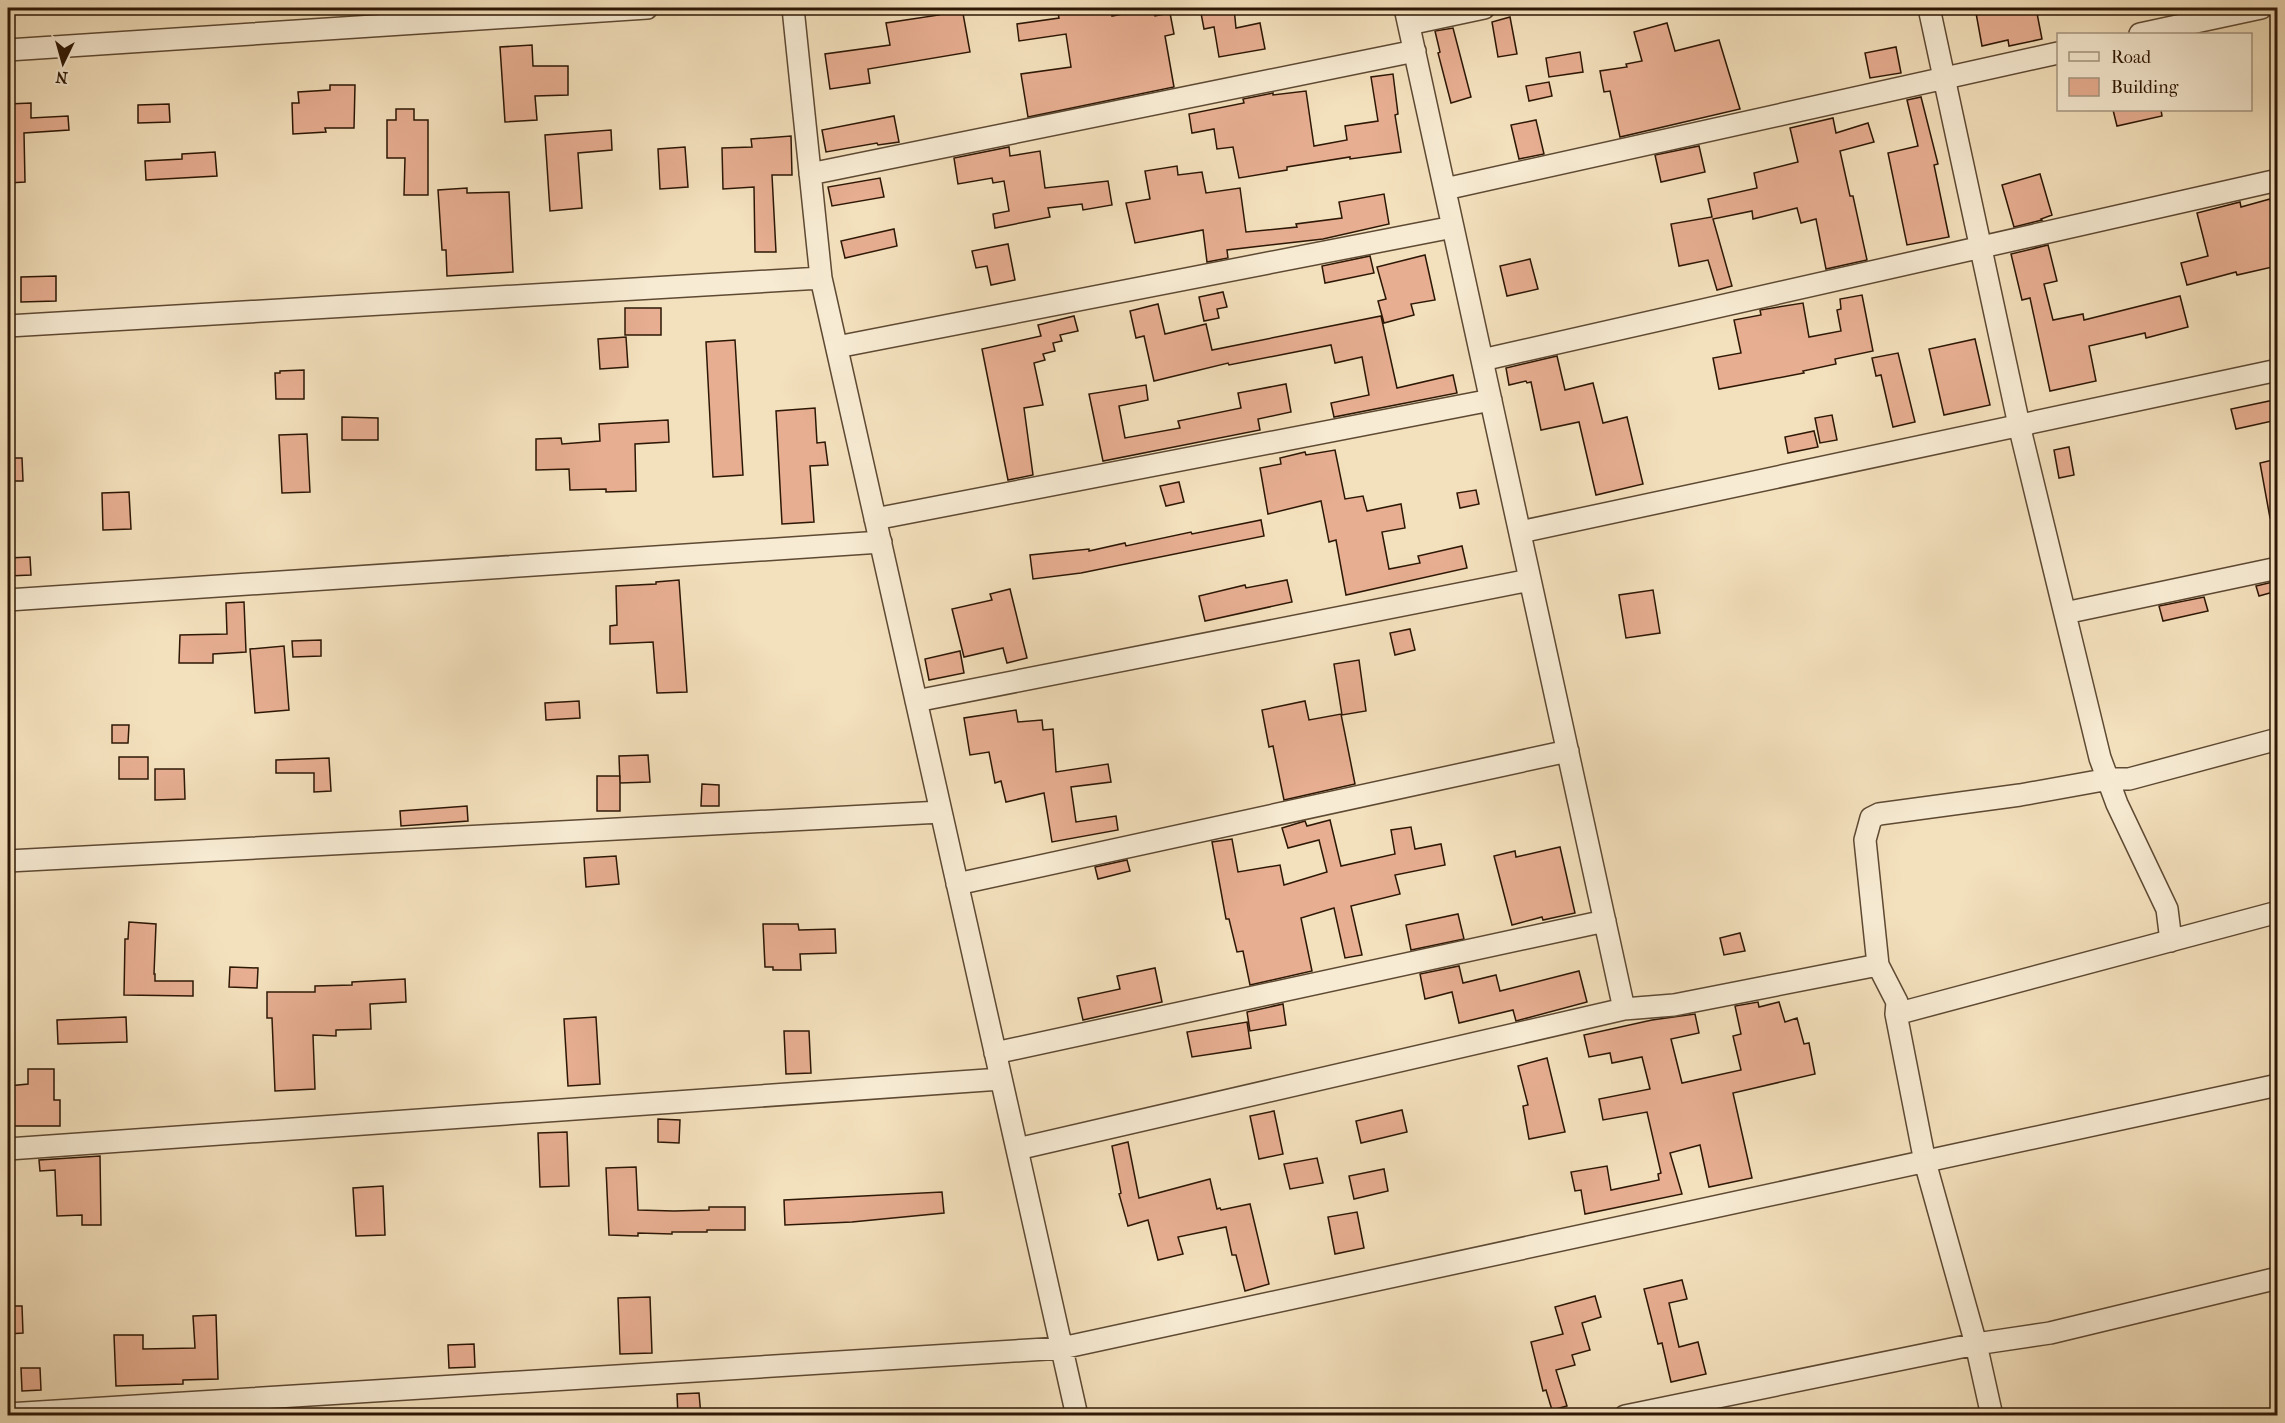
<svg xmlns="http://www.w3.org/2000/svg" width="2285" height="1423" viewBox="0 0 2285 1423" font-family="'IM FELL French Canon',serif">
	<rect width="100%" height="100%" fill="#f3e0bc"/>
	<filter id="stains"><feTurbulence type="fractalNoise" baseFrequency=".00333" numOctaves="4"/><feColorMatrix values="0 0 0 0 .2 0 0 0 0 .09 0 0 0 0 .02 0 0 0 .5 -.17"/></filter>
	<radialGradient id="worn" r=".72"><stop offset=".6" stop-color="#630" stop-opacity="0"/><stop offset="1" stop-color="#630" stop-opacity=".3"/></radialGradient>
	<path fill="#e7ae91" stroke="#2d1705" stroke-width="1.5" d="M937 8H962L970 52 868 69 870 83 830 89 825 54 890 45 886 23 939 15Z
		M1057 8H1098V11L1110 8 1112 16 1152 8 1155 16 1170 13 1174 34 1165 36 1174 87 1028 117 1021 74 1071 67 1066 34 1019 41 1017 24 1059 18Z
		M1200 8H1234L1236 28 1260 23 1265 49 1219 57 1214 27 1204 29Z
		M2007 8H2036L2042 39 2009 46 2008 40 1982 46 1976 13Z
		M1510 17 1517 54 1498 57 1492 22Z
		M1667 23 1675 51 1719 40 1740 109 1620 137 1610 91 1604 92 1600 71 1627 67 1626 64 1642 61 1634 32Z
		M1453 28 1471 97 1451 103 1438 53 1440 52 1435 31Z
		M532 45 533 66H568V95L535 96 537 120 505 122 500 47Z
		M1896 47 1901 73 1870 78 1865 53Z
		M1580 52 1583 72 1549 77 1546 58Z
		M1393 74 1398 114 1395 115 1401 152 1350 159V157L1287 167V170L1239 178 1233 147 1217 149 1214 129 1192 133 1189 114 1244 103 1243 99 1273 93V95L1306 91 1314 146 1347 140 1345 126 1378 121 1371 77Z
		M1549 82 1552 96 1529 101 1526 86Z
		M330 85H355L354 128H325L326 132 293 134 292 103H299L298 92 330 90Z
		M1921 97 1938 164 1934 165 1949 237 1907 245 1888 153 1918 146 1907 100Z
		M31 103V118L68 116 69 130 24 133 25 182 8 183V104Z
		M169 104 170 122 138 123V105Z
		M396 109H414V120H428V195H404L405 158H387V120H396Z
		M2113 110H2161L2162 116 2117 126Z
		M894 116 899 142 878 145 877 143 826 152 822 130Z
		M1833 118 1836 133 1868 123 1874 142 1840 151 1850 196H1853L1867 260 1826 269 1816 219 1801 223 1797 208 1753 219 1752 211 1713 219 1732 286 1717 290 1708 260 1679 266 1671 224 1712 217 1708 199 1757 188 1754 173 1798 162 1790 128Z
		M1536 120 1544 154 1519 159 1511 125Z
		M611 130 612 150 578 153 582 208 550 211 545 135Z
		M791 136 792 175H772L776 252H755L754 187 723 189 722 148 752 147 751 139Z
		M1699 146 1705 172 1661 182 1655 155Z
		M685 147 688 187 660 189 658 149Z
		M1009 147 1010 156 1040 151 1045 188 1108 181 1112 205 1083 210 1082 204 1048 208 1050 217 995 228 993 214 1009 211 1004 181 993 183 992 178 958 184 954 158Z
		M215 152 217 176 146 180 145 161 182 159V154Z
		M1177 166 1178 175 1202 172 1206 193 1240 188 1246 232 1297 227 1296 224 1342 218 1339 202 1384 194 1389 224 1323 239 1227 250 1228 258 1207 262 1203 230 1135 243 1126 203 1150 199 1145 171Z
		M2040 174 2052 215 2041 219 2042 220 2014 227 2002 185Z
		M880 178 884 197 832 206 828 187Z
		M467 188V193L509 192 513 272 447 276 446 250H442L438 190Z
		M2270 199 2277 228V266L2237 275 2236 272 2187 285 2181 263 2208 256 2197 213 2240 202 2241 207Z
		M894 229 897 246 845 258 841 241Z
		M1008 244 1015 280 991 285 987 266 976 268 972 251Z
		M2048 245 2057 281 2044 284 2053 320 2083 314 2084 320 2180 296 2188 327 2146 338 2145 333 2089 346 2096 381 2050 391 2030 298 2022 300 2011 254Z
		M1425 255 1435 300 1411 304 1414 315 1384 323 1378 301 1386 299 1377 267Z
		M1370 256 1374 273 1325 283 1322 266Z
		M1530 259 1538 289 1507 296 1500 266Z
		M56 276V301L21 302V277Z
		M1223 292 1227 307 1217 309 1219 318 1204 321 1199 297Z
		M1862 295 1873 351 1835 359 1836 364 1803 371 1804 373 1719 389 1713 358 1741 353 1734 320 1761 315 1760 310 1803 303 1809 337 1841 331 1837 310 1841 309 1840 299Z
		M1158 304 1165 334 1206 324 1212 350 1381 316 1397 388 1453 375 1457 393 1334 417 1331 403 1369 395 1362 357 1335 363 1331 345 1229 365 1228 363 1154 381 1144 336 1136 338 1130 311Z
		M625 308H661V335H625Z
		M1074 316 1078 331 1060 335 1062 341 1053 343 1055 351 1043 354 1045 360 1034 363 1043 405 1024 408 1033 475 1008 480 982 349 1041 336 1038 325Z
		M626 337 628 367 600 369 598 339Z
		M1975 339 1990 405 1944 415 1929 349Z
		M735 340 743 475 713 477 706 342Z
		M1898 353 1915 422 1893 427 1881 375 1876 376 1872 358Z
		M1557 356 1565 390 1593 383 1603 423 1627 417 1643 484 1596 495 1579 422 1541 430 1531 382 1527 383 1526 381 1509 385 1506 368Z
		M304 370V399H276L275 373H280V371Z
		M1286 384 1291 412 1258 419 1260 430 1103 461 1089 394 1146 385 1148 400 1119 406 1125 438 1180 428 1178 421 1241 408 1238 393Z
		M2274 400 2277 420 2236 429 2231 409Z
		M815 408 817 443 825 442 828 465 810 466 814 522 782 524 776 411Z
		M1832 415 1837 440 1820 443 1815 418Z
		M342 417 378 418V440H342Z
		M668 420 669 442 635 444 636 491 606 492V489L570 490 569 469 536 470V439L561 438 562 444 600 441 599 424Z
		M1814 431 1818 447 1788 453 1785 437Z
		M307 434 310 492 282 493 279 435Z
		M2069 447 2074 475 2059 478 2054 450Z
		M1335 450 1345 499 1363 496 1367 511 1401 504 1405 528 1382 532 1389 569 1420 563 1418 556 1462 546 1467 568 1346 595 1336 540 1329 542 1321 501 1268 514 1260 468 1281 464 1280 458 1305 452 1306 455Z
		M8 458H22L23 481H8Z
		M2277 459V517L2270 518 2260 463Z
		M1179 482 1184 502 1166 506 1160 486Z
		M1476 490 1479 504 1460 508 1457 493Z
		M129 492 131 529 103 530 102 493Z
		M1261 520 1264 536 1081 573 1033 579 1030 555 1089 549V551L1125 543 1126 546 1191 532 1192 534Z
		M30 557 31 575 8 576V558Z
		M679 580 687 692 657 693 653 642 610 644V626L617 625 616 586 656 584V582Z
		M1287 580 1292 602 1205 621 1199 596 1245 585 1246 588Z
		M2277 581V591L2259 596 2256 586Z
		M1010 589 1027 658 1007 663 1003 648 964 657 952 609 992 600 990 594Z
		M1653 590 1660 633 1626 638 1619 595Z
		M2204 597 2208 611 2163 621 2159 606Z
		M244 602 246 652 213 654V663H179L180 635 227 634 226 603Z
		M1410 629 1415 650 1395 655 1390 633Z
		M321 640V656L293 657 292 641Z
		M284 646 289 710 255 713 250 649Z
		M960 651 964 673 929 680 925 659Z
		M1359 660 1366 711 1342 715 1334 664Z
		M579 701 580 718 546 720 545 703Z
		M1305 701 1309 720 1341 714 1355 784 1284 800 1273 746 1269 747 1262 710Z
		M1016 710 1018 722 1042 720 1043 730 1053 729 1056 772 1108 764 1111 782 1071 787 1076 822 1116 816 1118 830 1052 842 1044 793 1006 802 1001 781 995 783 989 752 970 755 964 718Z
		M112 725H129L128 743H112Z
		M648 755 650 782 620 783 619 756Z
		M119 757H148V779H119Z
		M329 758 331 791 314 792V773H276V760Z
		M155 769H184L185 799 155 800Z
		M597 776H620V811H597Z
		M702 784 719 785V806H701Z
		M467 806 468 821 401 826 400 811Z
		M1330 820 1341 866 1395 854 1391 830 1411 827 1415 849 1441 844 1445 865 1395 875 1400 894 1351 906 1362 955 1345 958 1334 908 1301 918 1312 971 1250 985 1243 951 1237 952 1229 919H1226L1212 842 1232 839 1238 872 1280 865 1284 885 1327 872 1319 840 1288 848 1282 828 1305 821 1307 826Z
		M1560 847 1575 913 1543 920 1542 917 1512 925 1494 856 1515 851 1516 857Z
		M616 856 619 884 586 887 584 858Z
		M1127 860 1130 871 1098 879 1095 867Z
		M1458 914 1464 939 1411 950 1406 925Z
		M129 922 156 924 154 974H155V981H193V996L124 995 125 939H128Z
		M763 924H798L799 930 835 929 836 953 800 954 801 970H773V967H765Z
		M1740 933 1745 951 1724 955 1720 938Z
		M1459 966 1463 983 1496 975 1500 991 1579 971 1587 1002 1516 1021 1513 1010 1459 1023 1452 992 1425 999 1420 974Z
		M230 967 258 968 257 988 229 987Z
		M1155 968 1162 1002 1083 1020 1078 998 1120 989 1117 976Z
		M405 979 406 1002 370 1004 371 1029 336 1030V1036L313 1035 315 1089 275 1091 272 1018H267V992H315V986L352 985V982Z
		M1758 1002 1759 1007 1779 1002 1785 1022 1797 1018 1804 1044 1809 1043 1815 1074 1733 1093 1752 1178 1709 1187 1700 1145 1670 1153 1682 1194 1585 1214 1581 1190 1575 1191 1571 1172 1607 1166 1611 1190 1659 1180 1658 1174 1661 1173 1647 1112 1603 1120 1599 1099 1650 1089 1642 1057 1612 1063 1610 1053 1589 1057 1584 1035 1652 1020 1695 1014 1699 1033 1671 1039 1682 1083 1741 1070 1733 1036 1741 1034 1735 1006Z
		M1283 1004 1286 1025 1250 1031 1247 1012Z
		M126 1017 127 1042 58 1044 57 1020Z
		M596 1017 600 1084 568 1086 564 1019Z
		M1247 1022 1251 1048 1192 1057 1187 1032Z
		M784 1031H809L811 1073 786 1074Z
		M1547 1058 1565 1132 1529 1139 1523 1106 1528 1105 1518 1066Z
		M28 1069H54V1100H60V1126H8V1086L28 1084Z
		M1402 1110 1407 1132 1361 1143 1356 1121Z
		M1274 1111 1283 1154 1259 1159 1250 1116Z
		M658 1119 680 1120 679 1143 658 1142Z
		M567 1132 569 1186 540 1187 538 1133Z
		M1128 1142 1139 1198 1210 1179 1217 1209 1220 1208 1221 1210 1250 1204 1269 1284 1245 1291 1236 1255H1232L1226 1227 1178 1237 1183 1254 1158 1260 1148 1220 1128 1226 1119 1194 1121 1193 1112 1146Z
		M100 1156 101 1225H82V1215L57 1216 55 1170 40 1171 39 1160Z
		M1317 1158 1323 1183 1290 1189 1284 1164Z
		M636 1167 638 1210 674 1211 709 1210V1207H745V1230H707V1232H672V1234L638 1233V1236L609 1235 606 1168Z
		M1384 1169 1388 1191 1354 1199 1349 1176Z
		M383 1186 385 1235 356 1236 353 1188Z
		M942 1192 944 1213 852 1222 785 1225 784 1200Z
		M1357 1212 1364 1248 1335 1254 1328 1217Z
		M1682 1280 1687 1299 1669 1303 1679 1347 1698 1342 1706 1374 1671 1382 1662 1343 1658 1344 1644 1289Z
		M1595 1296 1601 1317 1582 1323 1590 1350 1572 1355 1575 1365 1556 1370 1567 1406 1552 1410 1546 1390 1543 1391 1531 1342 1563 1334 1555 1307Z
		M650 1297 652 1353 620 1354 618 1298Z
		M8 1306H22L23 1333 8 1334Z
		M216 1315 218 1379 183 1380V1384L116 1386 114 1335H143V1349L195 1348 193 1316Z
		M474 1344 475 1367 449 1368 448 1345Z
		M21 1368H40L41 1390 22 1391Z
		M699 1393 701 1416H678L677 1394Z"/>
	<g fill="none" stroke-linecap="round" stroke-linejoin="round">
		<g stroke="#5e4933" stroke-width="24">
			<path id="street" d="M793 8 821 278 1077 1416
				M1405 8 1624 1009
				M1929 8 2019 425 2100 758 2117 804 2167 909 2171 941
				M1409 24 1484 8
				M2140 34 2261 8
				M8 50 647 8
				M810 174 1415 51
				M1445 189 2058 53
				M8 326 821 278
				M837 347 1453 227
				M1482 360 2278 180
				M875 519 1491 400
				M1520 532 2278 370
				M8 600 881 542
				M2065 613 2278 568
				M916 701 1530 580
				M8 861 941 812
				M957 884 1568 751
				M1896 1014 2278 912
				M995 1053 1605 921
				M8 1149 1001 1079
				M1017 1149 1624 1009 1674 1005 1878 965
				M8 1414 1062 1348 2278 1085
				M1625 1416 1976 1344 2050 1333 2278 1278
				M1992 1416 1976 1344 1925 1162 1896 1014 1897 1002 1878 965 1865 840 1871 818 1879 814 2020 795 2109 779H2129L2278 739"/>
		</g>
		<use href="#street" stroke="#f7ebd3" stroke-width="21"/>
	</g>
	<rect width="2285" height="1423" fill="none" stroke="#f3e0bc" stroke-width="30"/>
	<rect x="9" y="9" width="2267" height="1405" fill="none" stroke="#2d1705" stroke-width="3"/>
	<rect x="15" y="15" width="2255" height="1393" fill="none" stroke="#2d1705" stroke-width="1.5"/>
	<rect x="2057" y="33" width="195" height="78" fill="#f7ebd3" stroke="#a69681" stroke-width="1.5"/>
	<rect x="2069" y="52" width="30" height="9" fill="#f7ebd3" stroke="#a69681" stroke-width="1.5"/>
	<text x="2111" y="63" font-size="18" fill="#2d1705">Road</text>
	<rect x="2069" y="78" width="30" height="18" fill="#e7ae91" stroke="#a69681" stroke-width="1.5"/>
	<text x="2111" y="93" font-size="18" fill="#2d1705">Building</text>
	<g transform="translate(63 63) rotate(185)" stroke="#f7ebd3" stroke-width="4.5" paint-order="stroke">
	<path d="M0-4.5L10 22L0 15L-10 22Z" fill="#2d1705"/>
	<text y="-9" font-size="16" font-weight="bold" text-anchor="middle" fill="#2d1705">N</text>
	</g>
	<rect width="100%" height="100%" filter="url(#stains)"/>
	<rect width="100%" height="100%" fill="url(#worn)"/>
</svg>
